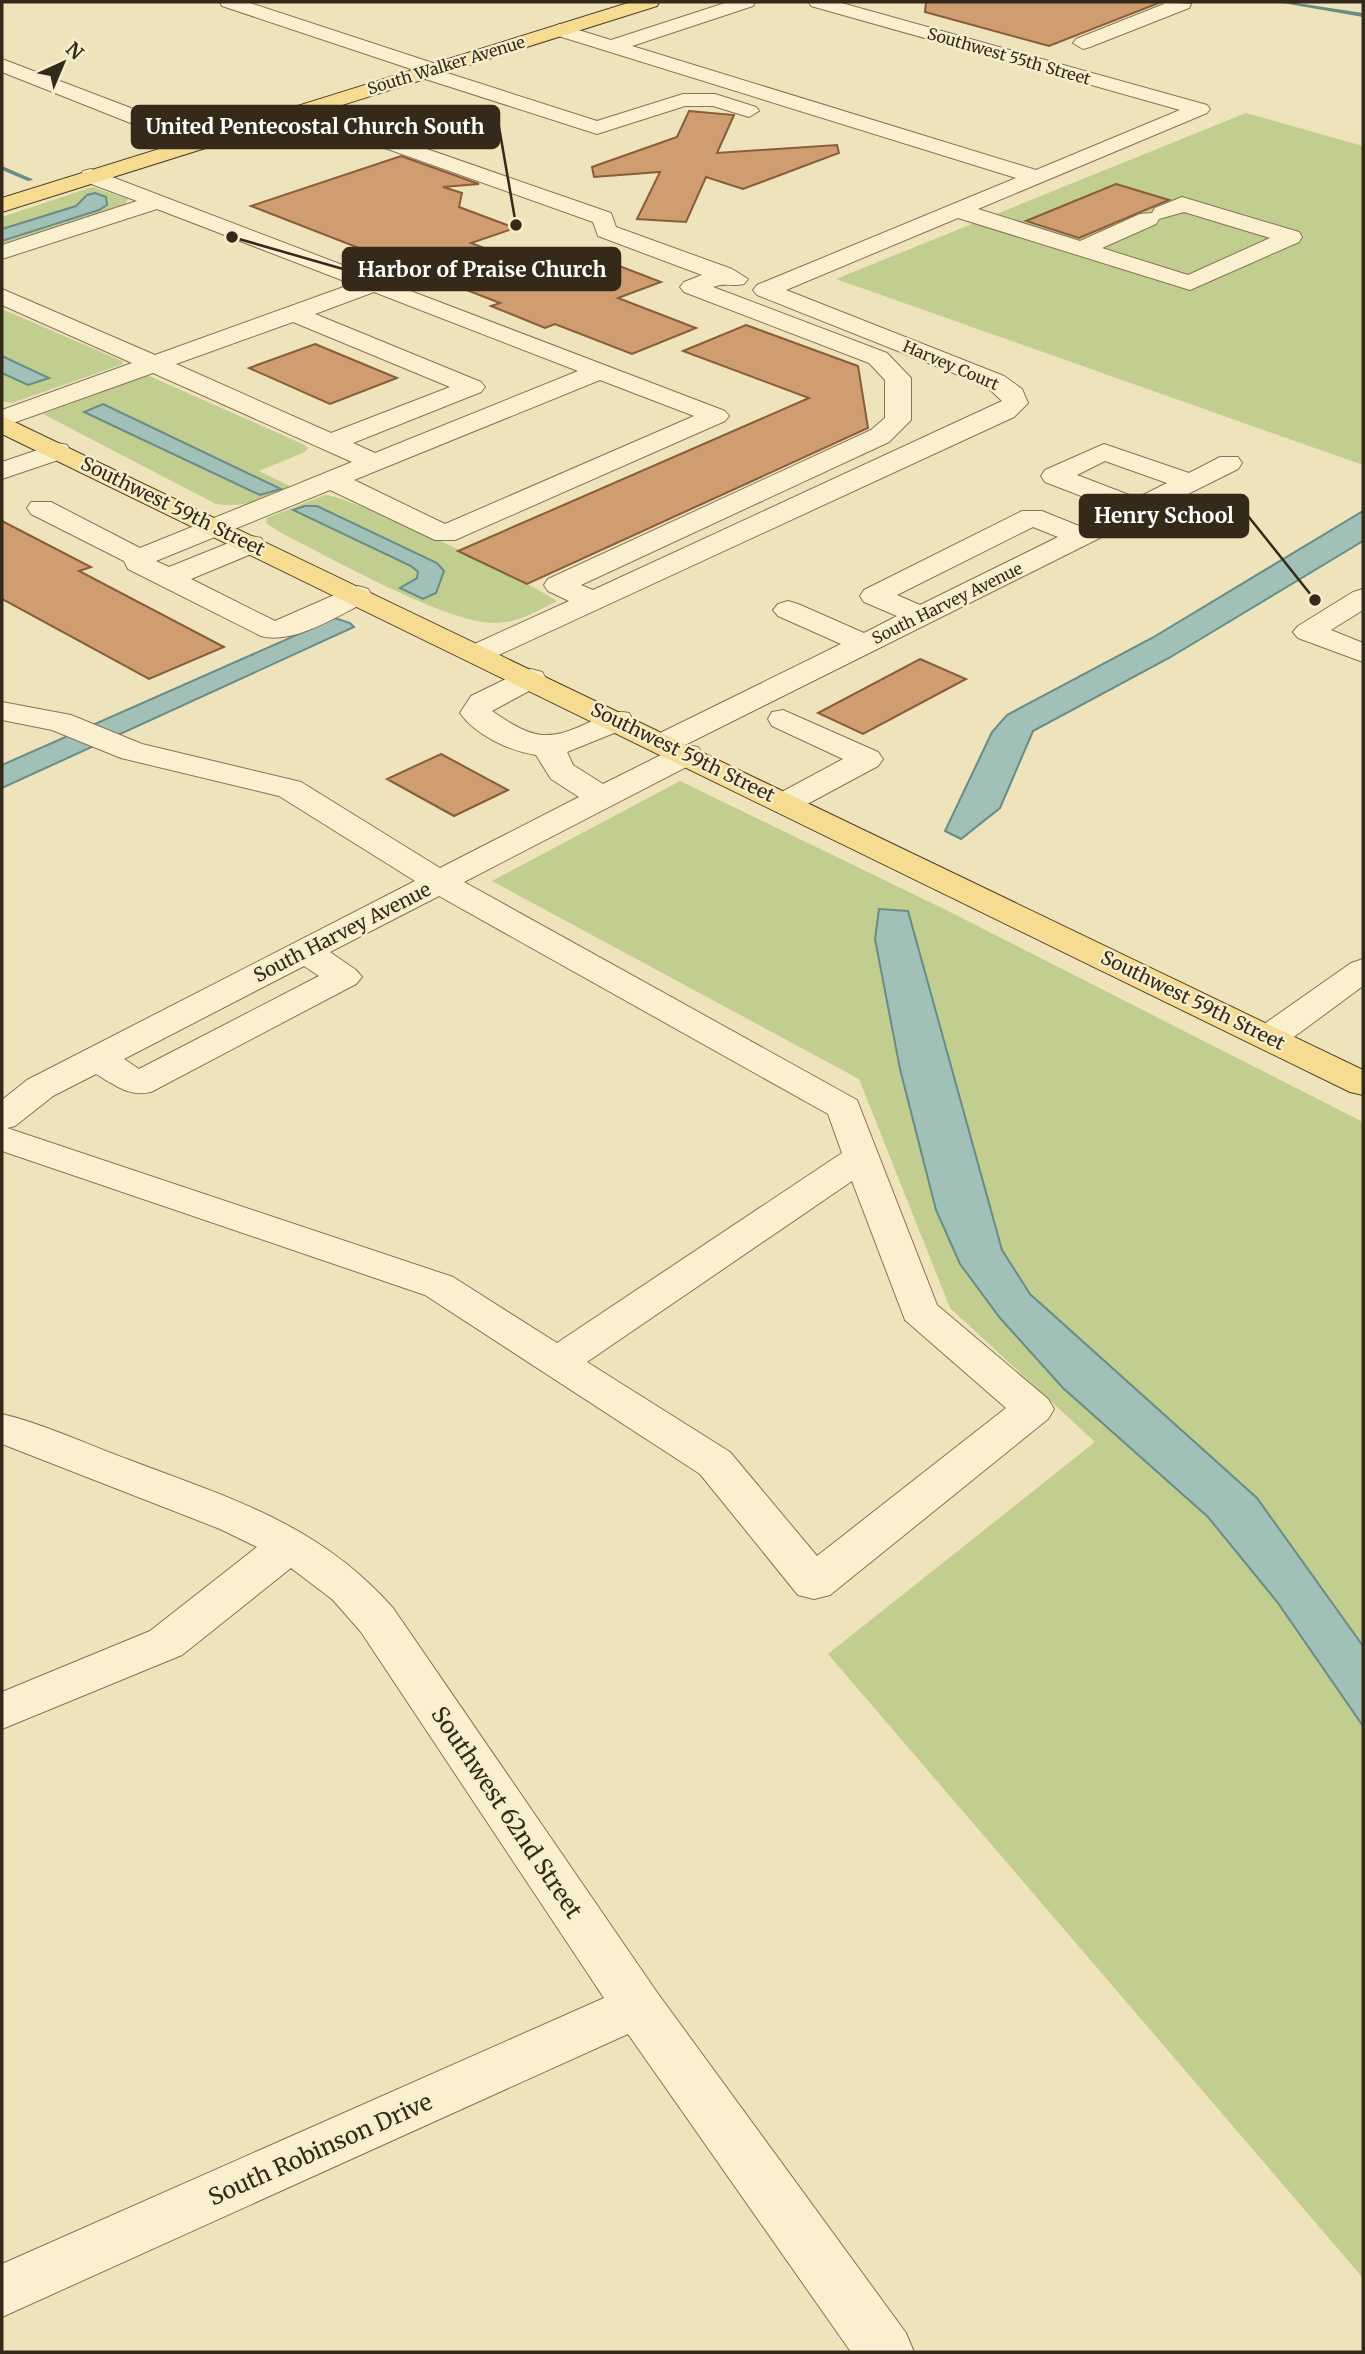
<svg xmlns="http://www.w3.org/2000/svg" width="1365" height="2354" viewBox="0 0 1365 2354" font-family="Merriweather,serif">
	<rect width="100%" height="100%" fill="#efe3bc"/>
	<path fill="#c2cd90" d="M1246 113 1363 146V465L836 279Z
		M92 187 128 199 125 205 2 244V217Z
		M2 309 122 361 123 364 12 403 2 401Z
		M147 375 305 445 308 448 305 452 259 471 294 488C268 499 244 508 216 504L43 414Z
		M325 495C350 495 530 582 557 601 537 611 520 622 497 623 449 625 332 558 283 534L266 523 267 518Z
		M680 781 946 910 1363 1122V1645L1257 1498 1030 1294 1002 1250 936 1210 1063 1388 1208 1517 1278 1603 1363 1726V2278L828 1654 1095 1442 950 1308 859 1079 492 881Z"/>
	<path fill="#a0c0b8" stroke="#678d86" stroke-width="2" d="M95 193 106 197 107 205 99 210 2 241V229L76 206 87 195Z
		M2 356 49 378 28 385 2 373Z
		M103 404 281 489 260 495 84 412Z
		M305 506H317L437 563 444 571 436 593 423 599 400 588 417 578 418 572 411 566 293 510Z
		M1363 511V541L1169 658 1033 731 1000 808 961 839 945 831 992 732 1007 715 1152 638Z
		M335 618 350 623 354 627 2 788V765Z
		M879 909 908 911 1002 1250 1030 1294 1257 1498 1363 1646V1726L1278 1603 1208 1517 1063 1388 1000 1318 960 1264 936 1210 900 1069 875 939Z"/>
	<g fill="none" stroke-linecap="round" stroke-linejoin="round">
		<path fill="#678d86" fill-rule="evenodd" d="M1277 2H1290L1363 13V17Z
			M2 166 32 179 33 180 28 181 2 170Z"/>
	</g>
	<path fill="#cf9d70" stroke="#875d3a" stroke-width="2" d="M926 2H1158L1159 3 1049 46 925 12Z
		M689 111 734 115 717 153 837 145 839 153 743 189 706 177 686 222 637 219 660 172 594 177 592 167 677 137Z
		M401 156 479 184 443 187 462 193 459 207 515 228 471 243 565 279 609 262 661 282 618 298 696 328 632 354 555 324 545 328 491 306 500 303 251 206Z
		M1116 184 1169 200 1079 238 1026 221Z
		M746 325 858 366 868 428 527 584 458 551 809 398 683 351Z
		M315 344 397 378 330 404 249 368Z
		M2 521 91 567 79 571 224 647 149 679 2 599Z
		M920 659 966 679 863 734 818 713Z
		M441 754 508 790 454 816 387 779Z"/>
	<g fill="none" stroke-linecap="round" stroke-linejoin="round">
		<g stroke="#877355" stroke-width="2">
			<path id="minor" d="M220 2H247L439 65 441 71 597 121 683 94H715L756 107 759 111 749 117 713 106H685L597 134 416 76 414 70 222 6Z
				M728 2H755L753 6 632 46 1036 170 1180 110 811 6 809 2H838L1207 105 1210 109 1207 113 978 209 1080 241 1140 214 1152 213 1155 208 1182 197 1299 232 1302 237 1299 242 1190 290 958 218 786 290 1004 376 1022 389 1028 403 1014 417 490 659 479 662 468 659 464 653 468 647 569 601 548 591 544 585 548 579 871 430 885 418V380L869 363 684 292 680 287 684 282 702 275 598 236 593 222 292 115 289 111 292 107H306L611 213 616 227 732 269 748 279 744 284C733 287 725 282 713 287L887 353 911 378V420L889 442 581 585 593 590 1002 401 986 386 757 295 753 290 757 285 1016 178 552 34 549 30 559 24 611 40ZM1184 212 1270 238 1188 275 1102 248 1156 224 1159 219Z
				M1163 2 1191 4 1189 8 1090 47 1083 49 1073 43 1076 39 1164 4Z
				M2 59 207 137 210 142 207 147H191L2 72Z
				M91 169 725 411 729 416 725 421 455 540H435L330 490 156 561 169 567 241 538 251 536 261 538 265 544 261 550 191 579 275 621 348 589 358 586 368 589 372 595 368 601C338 615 295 645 261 636L128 569 124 561 31 514 27 508 31 502H51L140 548 352 462 153 373 2 427V410L132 363 2 305V289L155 355 352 284 157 209 2 259V245L137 201 83 181 80 176 83 171ZM374 292 578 371 375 453 353 443 481 392 485 387 481 382 315 314ZM293 322 450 387 331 433 176 364ZM600 380 694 416 445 524 354 480Z
				M58 443 67 445 71 451 67 457 2 479V462Z
				M1104 444 1189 473 1220 457H1238L1242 463 1238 469 685 745 698 747 703 754 698 761 464 882 857 1100 937 1305 1048 1399 1054 1409 1048 1419 830 1595 814 1599 798 1595 700 1474 425 1295 2 1151V1100L27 1080 415 881 279 796 121 758 52 730 2 720V702L71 715 142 744 301 782 440 868 579 797 551 779 536 755C510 751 475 735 460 713L471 696 520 672 531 669 542 672 546 678 542 684 492 711C533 739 547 743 592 721 606 714 614 710 629 713L633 720 629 727 567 752 573 765 603 784 667 752 654 750 649 743 654 736 841 644 778 616 773 610 778 604 788 601 798 604 864 633 897 616 864 602 860 596 864 590 1022 511H1042L1079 526 1115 509 1045 482 1041 476 1045 470ZM1105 461 1167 483 1137 498 1077 475ZM1033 527 1058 537 920 605 897 595ZM439 896 828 1114 842 1153 557 1343 453 1277 7 1128 15 1126 53 1096 96 1074C115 1085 128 1097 151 1092L356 984 362 977 356 970 330 952ZM304 966 319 976 139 1069 124 1059ZM852 1181 905 1320 1006 1408 817 1556 730 1452 587 1362Z
				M1363 589V610L1331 630 1363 643V662L1298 638 1293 632 1298 626 1353 592Z
				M783 710 878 752 883 759 878 766 798 809 787 812 776 809 771 802 776 795 843 759 772 726 768 719 772 712Z
				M1363 959V986L1283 1045 1270 1048 1257 1045 1252 1037 1257 1029 1351 963Z
				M2 1414C44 1424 86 1444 127 1459 229 1498 318 1523 393 1608L656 1991 906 2333 914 2352H851L628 2034 2 2317V2264L604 1998 361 1632 333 1600 291 1568 182 1655 2 1729V1692L150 1631 257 1547 220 1529 2 1444Z"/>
		</g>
		<g stroke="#54402a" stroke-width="2">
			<path id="major" d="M631 2H659L657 6 2 212V198Z
				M2 416 1363 1070V1095L1350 1092 2 434Z"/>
		</g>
		<use href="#minor" fill="#faf0cf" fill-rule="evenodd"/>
		<use href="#major" fill="#f5dc90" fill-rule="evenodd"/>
	</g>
	<g text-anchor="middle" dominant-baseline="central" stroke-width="5" stroke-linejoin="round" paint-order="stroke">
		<g font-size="16" fill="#35291a" stroke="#f6edcb">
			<text transform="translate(1009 56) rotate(16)">Southwest 55th Street</text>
			<text transform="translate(446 65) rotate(-17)">South Walker Avenue</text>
			<text transform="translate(951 365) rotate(23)">Harvey Court</text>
			<text transform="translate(947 603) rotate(-26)">South Harvey Avenue</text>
		</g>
		<g font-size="19" fill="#35291a" stroke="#f6edcb">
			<text transform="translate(173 506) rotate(26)">Southwest 59th Street</text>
			<text transform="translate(683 752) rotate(26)">Southwest 59th Street</text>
			<text transform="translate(342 932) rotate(-27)">South Harvey Avenue</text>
			<text transform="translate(1193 1000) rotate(26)">Southwest 59th Street</text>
		</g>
		<g font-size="23" fill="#35291a" stroke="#f6edcb">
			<text transform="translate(507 1812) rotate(56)">Southwest 62nd Street</text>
			<text transform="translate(320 2149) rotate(-24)">South Robinson Drive</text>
		</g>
	</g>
	<path fill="none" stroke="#35291a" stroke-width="2.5" d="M516 225L499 127M232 237L343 269M1315 600L1248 516"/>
	<g fill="#35291a" stroke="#f6edcb" stroke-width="2.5">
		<circle cx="516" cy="225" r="7"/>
		<circle cx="232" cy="237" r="7"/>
		<circle cx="1315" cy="600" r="7"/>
	</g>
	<g fill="#35291a" stroke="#35291a" stroke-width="2.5">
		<rect x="132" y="106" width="367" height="42" rx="7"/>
		<rect x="343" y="248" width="277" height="42" rx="7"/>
		<rect x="1080" y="495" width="168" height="42" rx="7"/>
	</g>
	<g font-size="21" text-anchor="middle" font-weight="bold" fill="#fff">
		<text x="315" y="134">United Pentecostal Church South</text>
		<text x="482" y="277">Harbor of Praise Church</text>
		<text x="1164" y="523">Henry School</text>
	</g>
	<rect width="1365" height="2354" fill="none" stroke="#35291a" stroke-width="7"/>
	<g transform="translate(63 63) rotate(44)" stroke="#f6edcb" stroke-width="5" paint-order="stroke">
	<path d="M0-5L12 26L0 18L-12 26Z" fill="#35291a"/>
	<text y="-10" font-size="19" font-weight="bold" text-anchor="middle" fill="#35291a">N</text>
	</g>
</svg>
